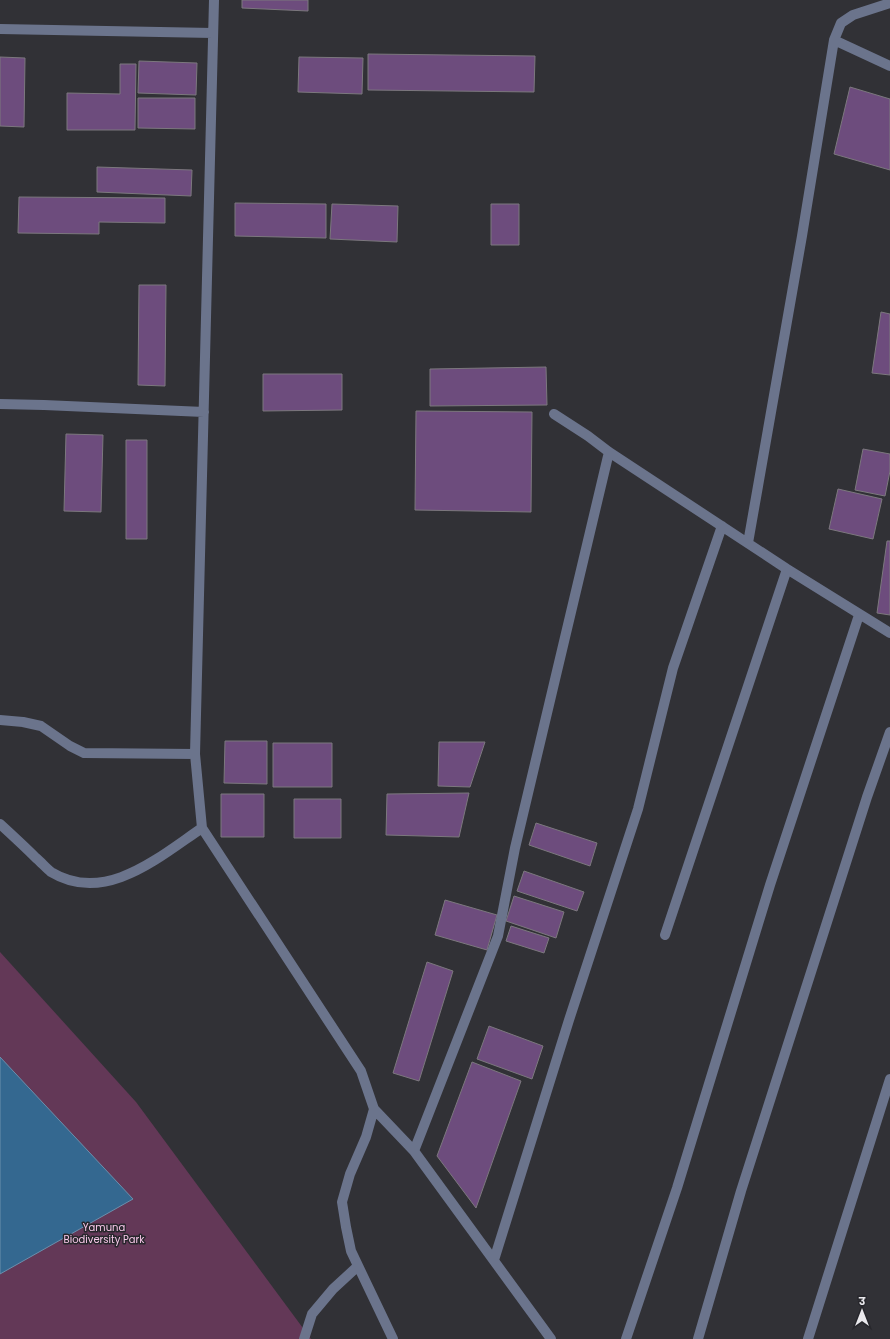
<svg xmlns="http://www.w3.org/2000/svg" width="890" height="1339" viewBox="0 0 890 1339" font-family="Poppins,'Noto Sans Devanagari',sans-serif">
	<rect width="100%" height="100%" fill="#313136"/>
	<path fill="#633857" d="M0 952 136 1102 311 1339H0Z"/>
	<path fill="#346890" stroke="#6b8fac" d="M0 1057 133 1199 0 1274Z"/>
	<path fill="#6d4c7d" stroke="#7c787e" d="M242 0H308V11L242 8Z
		M368 54 535 56 534 92 368 90Z
		M0 57 25 58 24 127 0 126Z
		M299 57 363 58 362 94 298 92Z
		M139 61 197 63 196 95 138 93Z
		M120 64H136L135 130H67V93L120 94Z
		M850 87 890 99V170L834 154Z
		M138 98H195V129L138 128Z
		M97 167 192 170 191 196 97 192Z
		M19 197 165 198V223L99 222V234L18 233Z
		M235 203 326 204V238L235 236Z
		M332 204 398 206 397 242 330 239Z
		M491 204H519V245H491Z
		M139 285H166L165 386 138 385Z
		M881 312 890 314V375L872 373Z
		M546 367 547 405 430 406V369Z
		M263 374H342V410L263 411Z
		M416 411 532 412 531 512 415 510Z
		M66 434 103 435 101 512 64 511Z
		M126 440H147V539H126Z
		M863 449 890 454V471L885 496 855 490Z
		M838 489 882 499 873 539 829 529Z
		M887 541H890V615L877 613Z
		M225 741H267V784L224 783Z
		M439 742H485L470 787 438 786Z
		M273 743H332V787H273Z
		M469 793 459 837 386 835 387 794Z
		M221 794H264V837H221Z
		M294 799H341V838H294Z
		M536 823 597 843 590 866 529 845Z
		M524 871 584 892 577 911 517 891Z
		M514 896 564 912 556 938 506 921Z
		M445 900 497 915 487 950 435 935Z
		M511 926 549 938 544 953 506 941Z
		M427 962 453 971 419 1081 393 1073Z
		M489 1026 543 1046 532 1079 477 1059Z
		M472 1062 521 1081 476 1208 437 1156Z"/>
	<g fill="none" stroke-linecap="round" stroke-linejoin="round">
		<path stroke="#6b748c" stroke-width="10" d="M214 0 195 754 202 828 361 1071 374 1109 366 1137 350 1174 342 1202 346 1227 351 1251 393 1339
			M0 29 213 33
			M834 40 890 66
			M0 404 44 405 204 412
			M554 414 588 436 609 452 787 569 890 633
			M748 543 802 236 834 40 841 23 853 15 890 3
			M0 720 23 722 41 726 70 746 84 753 195 754
			M0 824C12 835 24 846 36 858 41 862 46 868 51 872 105 905 159 857 202 828
			M665 935 787 569
			M374 1109 414 1151 551 1339
			M414 1151 498 936 515 848 609 452
			M494 1260 569 1020 638 809 673 668 722 526
			M304 1339 312 1314 333 1289 358 1266
			M626 1339 677 1188 770 885 859 615
			M698 1339 741 1191 867 797 890 732
			M808 1339 890 1079"/>
	</g>
	<g text-anchor="middle" dominant-baseline="central" stroke-width="3" stroke-linejoin="round" paint-order="stroke">
		<g font-size="10" fill="#f8c8e9" stroke="#27272c">
			<text x="104" y="1227">Yamuna<tspan x="104" dy="12">Biodiversity Park</tspan></text>
		</g>
	</g>
	<g transform="translate(862 1311)" stroke="#27272c" stroke-width="3" paint-order="stroke">
	<path d="M0-3L7 15L0 10L-7 15Z" fill="#eae9ed"/>
	<text y="-6" font-size="11" font-weight="bold" text-anchor="middle" fill="#eae9ed">उ</text>
	</g>
</svg>
